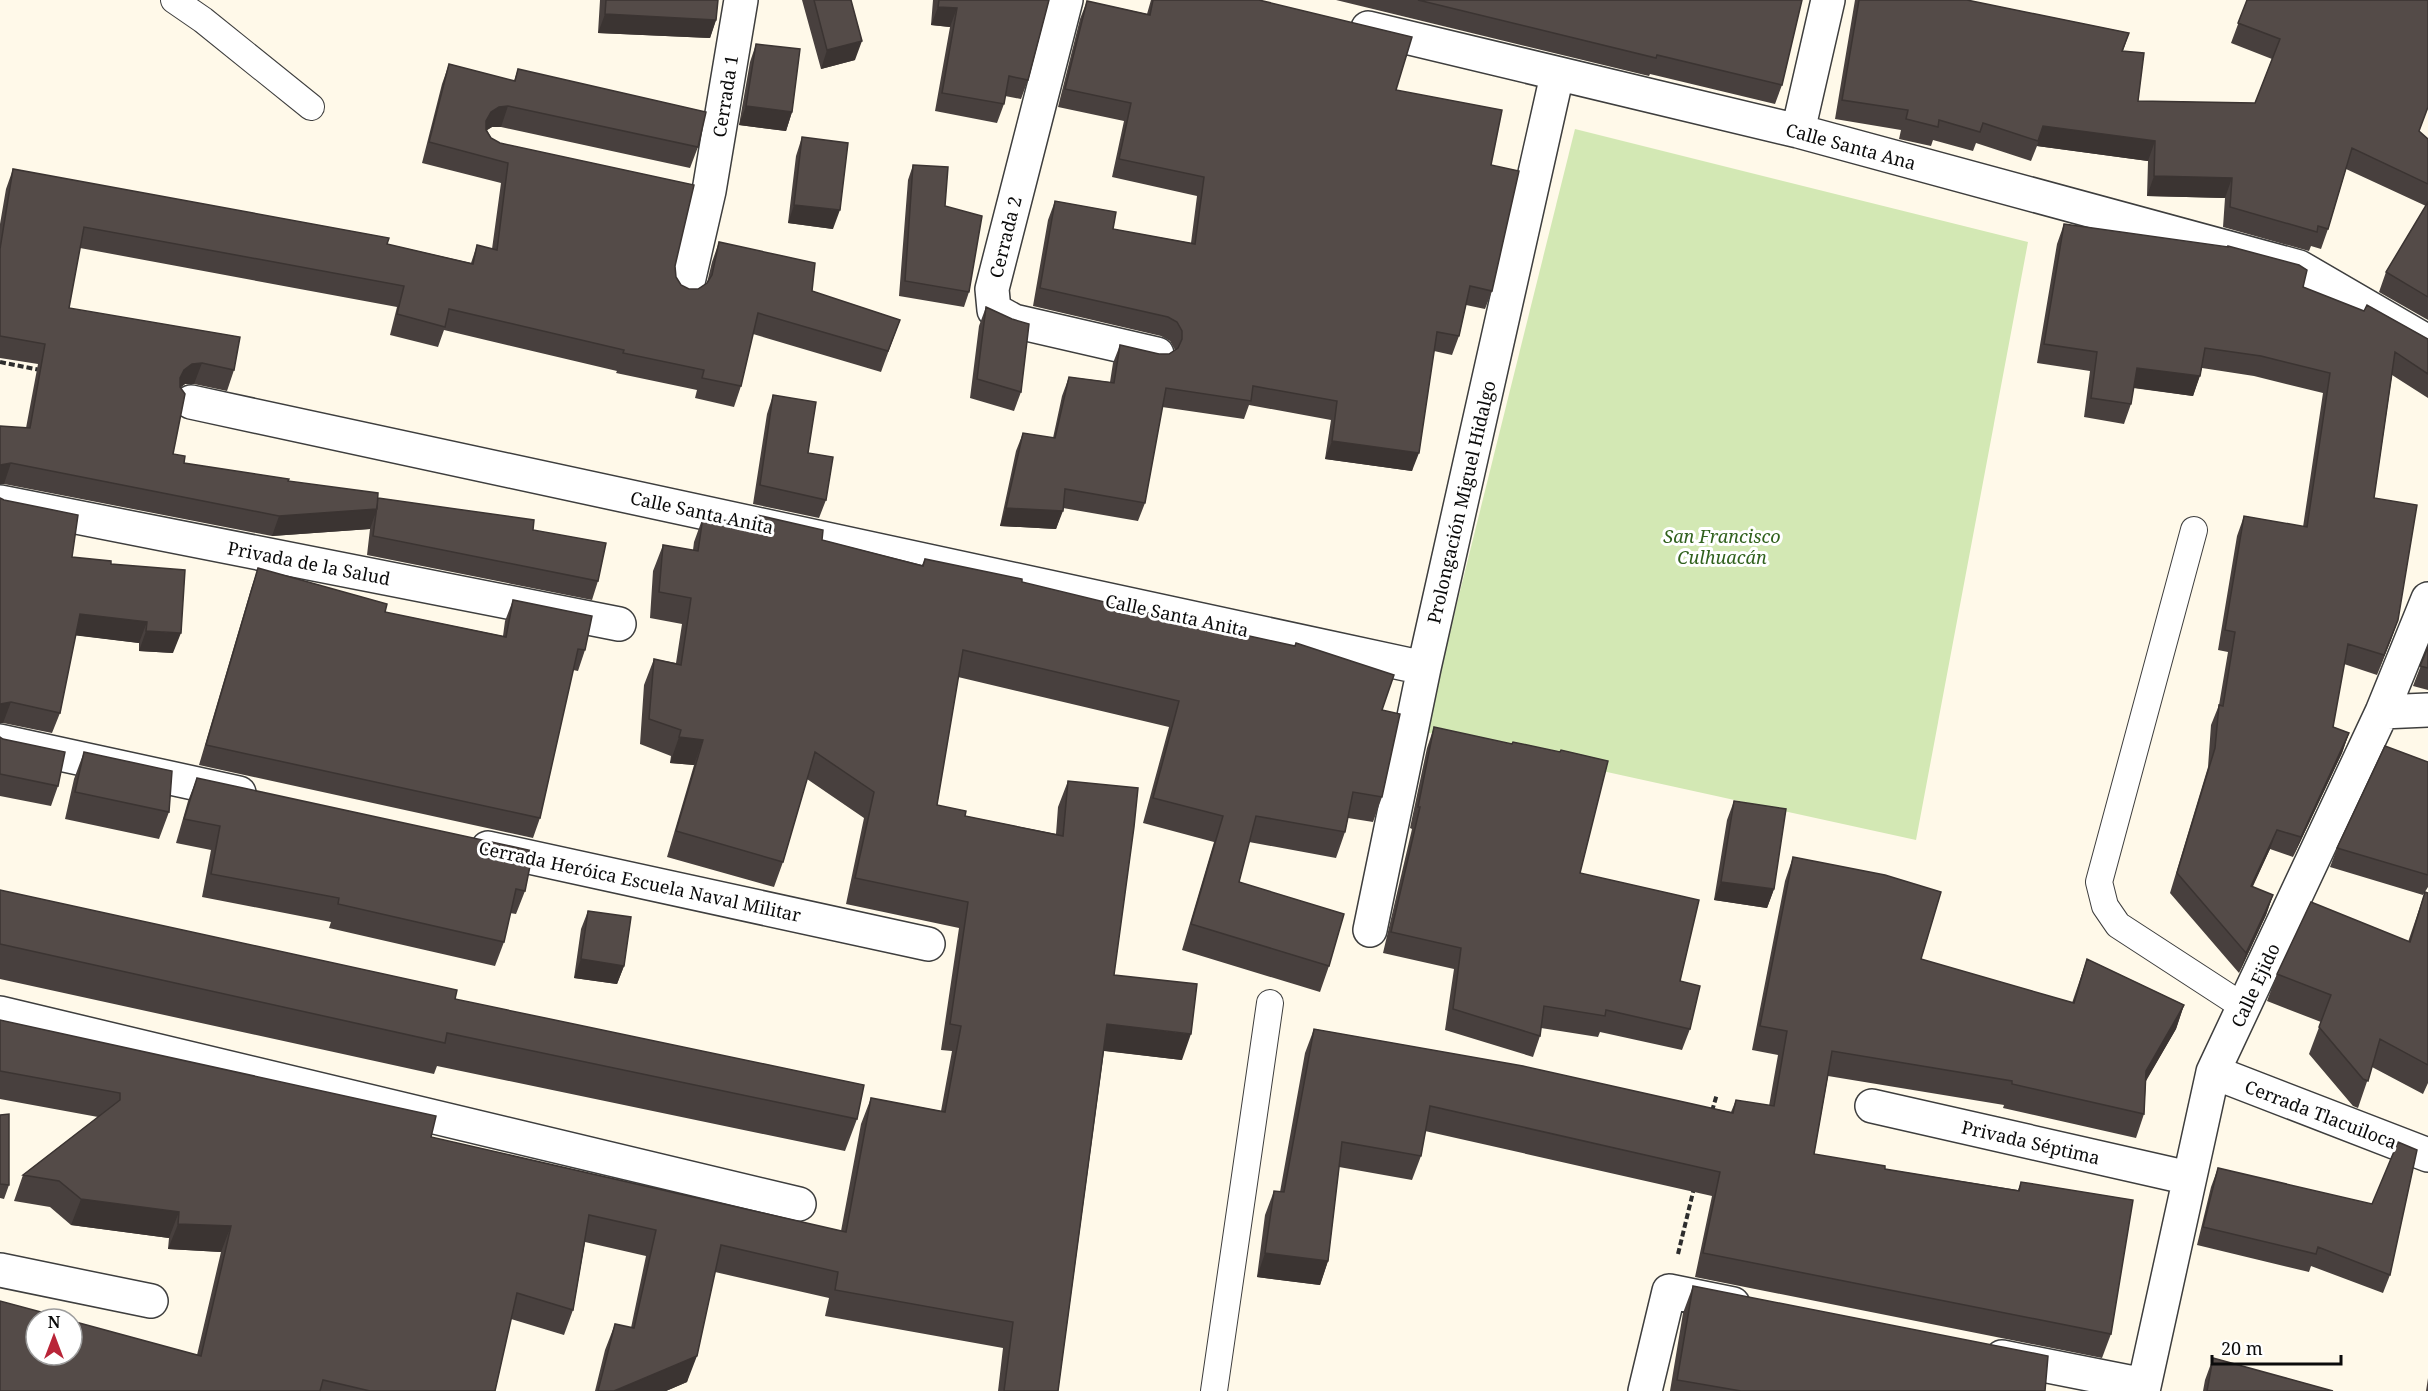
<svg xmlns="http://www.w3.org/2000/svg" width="2428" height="1391" viewBox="0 0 2428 1391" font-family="'Noto Serif',serif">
	<rect width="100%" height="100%" fill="#fff9e9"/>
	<path fill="#d3e8b4" d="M1575 129 2028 242 1916 840 1425 732Z"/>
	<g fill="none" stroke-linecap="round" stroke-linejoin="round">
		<g stroke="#3e3e3e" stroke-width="28">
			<path id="service" d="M174 0 203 20 311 107
				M2194 530 2099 882 2105 906 2118 925 2244 1007
				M1214 1391 1270 1003"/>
		</g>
		<g stroke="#3e3e3e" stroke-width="36">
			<path id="minor" d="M1066 0 992 289 994 310 1014 321 1157 354
				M1368 28 1798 131 2299 267 2428 342
				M1798 131 1828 0
				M686 291 709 191 741 0
				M191 402 1424 668
				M0 502 619 624
				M2382 712 2428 710
				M0 741 239 793
				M488 848 928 944
				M1370 930 1424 668 1557 75
				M0 1013 799 1204
				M2213 1072 2428 1155
				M1872 1106 2189 1178
				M0 1270 151 1301
				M2002 1357 2144 1385
				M1645 1391 1669 1291 1733 1304
				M2143 1391 2213 1072 2382 712 2428 599"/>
		</g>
		<path stroke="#2d2d2d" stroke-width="4" stroke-dasharray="6 3" stroke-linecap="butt" d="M0 362 40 370
			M1712 1111 1717 1094
			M1678 1254 1694 1188"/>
		<use href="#service" stroke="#fff" stroke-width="26"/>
		<use href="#minor" stroke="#fff" stroke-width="33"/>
	</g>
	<path fill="#48403e" d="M600 0H718L716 20 710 38 598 33Z
		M802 0H851L855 60 821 69Z
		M933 0H1049L1028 80 1021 99 1005 96 1004 104 997 123 935 111 950 27 931 25Z
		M1151 0H1259L1396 90 1491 165 1492 291 1485 309 1466 305 1459 336 1452 355 1434 351 1412 471 1325 459 1331 420 1249 405 1244 419 1162 407 1145 503 1138 521 1063 508 1056 529 1000 526 1016 451 1023 433 1053 438 1062 396 1069 377 1110 382 1113 363 1120 345 1159 354H1169L1175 350 1170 341 1161 336 1033 306 1048 220 1055 201 1113 229 1191 243 1197 196 1112 177 1124 121 1058 107 1080 19 1087 1 1147 14Z
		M1336 0H1802L1782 85 1775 104 1650 74 1649 76Z
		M1855 0H1967L2129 33 2123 51 2138 101 2255 103 2272 59 2231 43 2247 0 2428 139V320L2379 292 2386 272 2426 206 2346 169 2328 229 2321 249 2311 246 2309 251 2223 227 2225 198 2147 196 2148 161 2037 146 2031 161 1976 143 1973 151 1933 140 1931 146 1899 139 1901 130 1835 119Z
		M756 44 792 112 786 131 739 125 750 62Z
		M449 64 514 81 518 69 698 147 690 168 501 127H492L487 130 491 138 675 266 676 277 681 285 689 289H698L707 283 712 262 719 242 812 291 900 320 881 372 753 334 741 386 734 407 695 398 697 390 616 373 617 371 444 330 438 347 390 335 397 307 80 248 69 308 234 370 227 391 194 384H185L181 387 173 454 184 463 288 481 378 500 533 530 598 581 592 600 367 555 370 529 272 536 4 484H0V426L26 428 38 364 0 358V224L6 189 13 169 387 244 471 263 477 245 492 249 501 183 422 163 442 84Z
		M802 137 833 229 788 223 796 156Z
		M913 165 945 206 969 292 964 307 899 296 908 180Z
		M2064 224 2303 287 2428 339V398L2392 375 2374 498 2398 620 2377 675 2344 664 2333 727 2349 733 2342 753 2293 857 2270 849 2252 887 2273 895 2266 915 2239 973 2170 893 2208 767 2211 725 2219 705 2228 652 2218 650 2237 536 2244 516 2303 527 2323 393 2254 376 2202 368 2193 396 2133 388 2131 404 2124 424 2084 417 2090 371 2037 363 2057 244Z
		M986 307 1012 319 1021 392 1014 411 970 398 979 326Z
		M773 395 808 453 826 500 819 518 753 504 767 414Z
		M0 498 72 557 111 564 173 653 139 651V643L75 635 60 713 52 733 3 723H0Z
		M757 515 822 540 922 565 925 559 1022 582 1382 710V797L1373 822 1348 818 1345 832 1336 858 1249 842 1239 882 1329 966 1320 992 1182 950 1214 842 1143 823 1169 727 958 677 937 805 965 816 1056 834 1058 807 1068 781 1114 975 1182 1060 1104 1051 1058 1391H998L1003 1348 825 1316 829 1298 715 1272 687 1382 666 1391H595L605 1350 615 1324 631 1328 646 1256 585 1242 573 1310 564 1335 511 1319 495 1391H0L197 1355 221 1252 168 1249 169 1238 71 1225 50 1207 14 1201 23 1175 98 1117 0 1099V1020L431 1137 841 1231 861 1124 871 1098 941 1111 952 1051 941 1050 959 928 846 904 864 818 807 779 783 862 774 887 667 857 694 765 670 763 671 756 640 744 644 685 654 659 676 663 682 624 650 618 653 571 663 545 693 550 694 542 703 517 754 524Z
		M258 568 385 612 503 636 505 621 513 600 585 650 578 671 573 670 540 818 533 838 199 765 251 589Z
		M2428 647V690L2413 686Z
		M1434 727 1580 873 1680 981 1690 1029 1682 1050 1600 1032 1598 1037 1541 1028 1540 1036 1533 1057 1445 1030 1454 969 1383 953 1412 829 1410 828 1427 748Z
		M0 737 58 786 51 806 0 796Z
		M84 752 169 812 159 839 65 819 74 779Z
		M2428 762V887L2423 895 2330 867 2337 848Z
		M197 778 525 891 516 914 510 913 504 942 495 966 329 928 331 922 202 897 211 850 176 843 188 801Z
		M1734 801 1774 889 1767 908 1714 900 1727 820Z
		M1793 857 1921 959 2072 1003 2087 959 2184 1005 2176 1029 2146 1080 2144 1114 2136 1138 2003 1108 2004 1105 1828 1076 1814 1154 1885 1169 2018 1190 2021 1182 2111 1334 2102 1358 1695 1277 1712 1196 1425 1131 1421 1156 1412 1180 1339 1167 1328 1261 1320 1285 1257 1277 1265 1215 1274 1191 1280 1192 1305 1053 1314 1029 1731 1112 1736 1100 1769 1106 1778 1055 1752 1050 1785 881Z
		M0 890 455 999 857 1119 845 1151 437 1066 434 1074 0 979Z
		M2425 892 2428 893V1083L2423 1094 2372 1067 2358 1108 2353 1106 2309 1054 2321 1022 2267 1001 2277 974 2408 942Z
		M588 911 624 966 617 984 574 978 581 929Z
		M0 1115 9 1185 4 1199 0 1198Z
		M2218 1168 2390 1275 2383 1293 2311 1266 2309 1272 2197 1245 2211 1187Z
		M1693 1286 2045 1391H1670L1683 1313Z
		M2213 1358 2333 1391H2203L2205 1380Z
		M2428 1378V1391H2426Z"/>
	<path fill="#3b3432" d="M938 7 957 8 950 27 931 25Z
		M605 14 716 20 710 38 598 33Z
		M862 41 855 60 821 69 827 50Z
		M508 106 501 127H492L484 132 486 121 491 112 499 107Z
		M746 106 792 112 786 131 739 125Z
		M2043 126 2155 141 2148 161 2037 146Z
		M2154 176 2232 178 2225 198 2147 196Z
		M794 205 840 210 833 229 788 223Z
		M202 363 194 384H185L177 390 180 378 184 370 192 364Z
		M2137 368 2200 376 2193 396 2129 387Z
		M1332 441 1419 453 1412 471 1325 459Z
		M11 463 4 484H0V465Z
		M1006 508 1063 511 1056 529 1000 526Z
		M377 509 370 529 272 536 279 516Z
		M80 614 147 622 139 643 72 635Z
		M2398 620 2391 640 2377 675 2384 655Z
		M146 631 181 633 173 653 139 651Z
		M11 702 3 723H0V704Z
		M2349 733 2342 753 2293 857 2301 837Z
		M679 737 703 740 694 765 670 763Z
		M2277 830 2270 849 2244 906 2251 886Z
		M1721 882 1774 889 1767 908 1714 900Z
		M2273 895 2266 915 2239 973 2246 953Z
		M581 959 624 966 617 984 574 978Z
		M2184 1005 2176 1029 2138 1095 2146 1071Z
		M1107 1024 1191 1034 1182 1060 1098 1050Z
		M81 1199 179 1212 169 1238 71 1225Z
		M178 1224 231 1226 221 1252 168 1249Z
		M1265 1253 1328 1261 1320 1285 1257 1277Z
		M697 1356 687 1382 666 1391H614Z"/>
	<path fill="#544b48" stroke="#3b3432" stroke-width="1.5" d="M606 0H718L716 20 605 14Z
		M814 0H851L862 41 827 50Z
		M939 0H1049L1028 80 1009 76 1004 104 942 93 957 8 938 7Z
		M1153 0H1259L1412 37 1396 90 1502 110 1491 165 1519 171 1492 291 1470 286 1459 336 1437 332 1419 453 1332 441 1337 401 1253 386 1251 401 1166 388 1145 503 1065 489 1063 511 1006 508 1023 433 1055 438 1069 377 1114 383 1120 345 1159 354H1169L1178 348 1182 339V331L1177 322 1168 317 1040 288 1055 201 1116 212 1113 229 1195 244 1204 177 1119 159 1131 103 1065 89 1087 1 1150 15Z
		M1418 0H1802L1782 85 1657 55 1656 58Z
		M1859 0H1967L2129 33 2122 51 2144 53 2138 101 2255 103 2280 39 2238 23 2247 0H2428V107L2419 131 2428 139V184L2352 148 2328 229 2318 226 2317 232 2230 207 2232 178 2154 176 2155 141 2043 126 2038 141 1983 123 1980 132 1939 120 1938 127 1906 119 1908 110 1842 100Z
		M756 44 800 49 792 112 746 106Z
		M449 64 515 81 518 69 706 112 698 147 508 106 499 107 491 112 486 121V130L491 138 500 143 694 185 675 266 676 277 681 285 689 289H698L707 283 712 275 719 242 815 263 812 291 900 320 888 351 758 313 741 386 702 378 704 370 623 353 624 350 449 309 445 327 397 314 404 286 84 227 69 308 240 337 234 370 202 363 192 364 184 370 180 378V387L185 394 173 454 185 456 184 463 289 479 288 481 378 493 377 509 279 516 11 463 0 465V426L30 428 45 344 0 336V249L13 169 389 238 387 244 473 264 477 245 497 250 508 163 429 142Z
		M802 137 848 143 840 210 794 205Z
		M913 165 948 167 945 206 982 216 969 292 905 281Z
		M2428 202V297L2386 272Z
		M2064 224 2228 247V246L2299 265 2307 270 2303 287 2364 311 2367 305 2428 339V374L2395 352 2374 498 2417 505 2398 620 2384 655 2348 644 2333 727 2349 733 2301 837 2277 830 2251 886 2273 895 2246 953 2177 873 2215 748 2219 705 2223 706 2235 632 2225 630 2244 516 2307 527 2330 373 2261 356 2205 348 2200 376 2137 368 2131 404 2091 398 2097 352 2044 344Z
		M986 307 1012 319 1029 324 1021 392 977 379Z
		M773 395 816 402 808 453 833 457 826 500 760 485Z
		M0 498 4 500 78 515 72 557 111 561V564L185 570 181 633 146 631 147 622 80 614 60 713 11 702 0 704Z
		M378 498 534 520 533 530 606 543 598 581 373 536Z
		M757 515 823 530 822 540 923 566 925 559 1022 579V582L1195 624 1295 646 1296 643 1394 675 1382 710 1400 714 1382 797 1353 792 1345 832 1256 816 1239 882 1344 914 1329 966 1191 924 1223 816 1153 798 1179 701 963 650 937 805 966 811 965 816 1063 836 1068 781 1138 788 1134 827 1114 975 1197 984 1191 1034 1107 1024 1058 1391H1004L1013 1322 835 1290 838 1272 721 1245 697 1356 614 1391H598L615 1324 634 1328 656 1230 589 1215 573 1310 517 1293 495 1391H370L323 1380 320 1391H0V1301L67 1319H36V1355H72V1321L201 1356 231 1226 178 1224 179 1212 81 1199 59 1181 23 1175 120 1100V1093L0 1071V1020L436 1116 431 1137 846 1232 871 1098 945 1112 961 1026 950 1024 968 902 855 878 874 792 815 752 783 862 676 831 703 740 679 737 681 730 649 719 654 659 681 665 691 598 659 592 663 545 698 551 703 517 756 525Z
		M258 568 387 604 385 612 506 637 513 600 592 616 585 650 578 649 540 818 206 745Z
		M2428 647V668L2420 666Z
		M1434 727 1512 744 1513 742 1560 752 1561 750 1608 761 1580 873 1699 900 1680 981 1700 986 1690 1029 1606 1010 1605 1016 1544 1006 1540 1036 1453 1009 1461 948 1391 932 1420 807H1418Z
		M0 737 3 739 65 752 58 786 0 774Z
		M2385 746 2428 762V875L2337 848Z
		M84 752 172 771 169 812 75 792Z
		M197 778 533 851 525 891 516 889 504 942 338 904 339 898 211 874 220 826 184 819Z
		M1734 801 1786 809 1774 889 1721 882Z
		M1793 857 1885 875 1941 892 1921 959 2074 1003 2087 959 2184 1005 2146 1071 2144 1114 2012 1084V1081L1832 1051 1814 1154 1885 1166V1169L2019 1191 2021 1182 2133 1200 2111 1334 1703 1253 1720 1172 1430 1106 1421 1156 1342 1142 1328 1261 1265 1253 1274 1191 1284 1192 1314 1029 1523 1066 1733 1113 1736 1100 1774 1106 1787 1031 1760 1026Z
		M0 890 457 990 455 999 864 1085 857 1119 447 1033 445 1043 0 944Z
		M2425 892 2428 893V1065L2380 1039 2368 1081 2363 1079 2319 1027 2331 995 2277 974 2311 902 2410 942Z
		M588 911 631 917 624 966 581 959Z
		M9 1114V1185L0 1184V1115Z
		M2398 1142 2417 1150 2390 1275 2318 1247 2316 1254 2203 1227 2218 1168 2372 1204Z
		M1693 1286 2048 1356 2045 1391H1741L1677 1380Z
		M2213 1358 2333 1391H2207Z"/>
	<g text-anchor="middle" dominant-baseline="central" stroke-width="6" stroke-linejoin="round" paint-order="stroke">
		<g font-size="18" fill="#0b0b0b" stroke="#fff">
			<text transform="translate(725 96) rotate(-81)">Cerrada 1</text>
			<text transform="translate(1851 146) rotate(15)">Calle Santa Ana</text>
			<text transform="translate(1005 237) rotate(-76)">Cerrada 2</text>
			<text transform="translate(1461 502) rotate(-77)">Prolongación Miguel Hidalgo</text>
			<text transform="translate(702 512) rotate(12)">Calle Santa Anita</text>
			<text transform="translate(309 563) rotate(11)">Privada de la Salud</text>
			<text transform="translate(1177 615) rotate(12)">Calle Santa Anita</text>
			<text transform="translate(640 881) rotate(12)">Cerrada Heróica Escuela Naval Militar</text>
			<text transform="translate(2255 985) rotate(-65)">Calle Ejido</text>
			<text transform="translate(2321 1114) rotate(21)">Cerrada Tlacuiloca</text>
			<text transform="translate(2031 1142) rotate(13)">Privada Séptima</text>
		</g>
		<g font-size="18" font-style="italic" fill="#30611d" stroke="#fff">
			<text x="1722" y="536">San Francisco<tspan x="1722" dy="21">Culhuacán</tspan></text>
		</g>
	</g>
	<g transform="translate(54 1337)"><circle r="28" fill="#ffffff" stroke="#9d9d9d" stroke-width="1.5"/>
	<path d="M0-4.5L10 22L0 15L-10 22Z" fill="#b92538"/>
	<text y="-9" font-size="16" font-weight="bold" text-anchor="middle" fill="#0b0b0b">N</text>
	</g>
	<path d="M2212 1355v9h129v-9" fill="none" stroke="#0b0b0b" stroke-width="3"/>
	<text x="2221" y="1355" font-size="18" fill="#0b0b0b" stroke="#ffffff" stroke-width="4.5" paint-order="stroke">20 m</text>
</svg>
